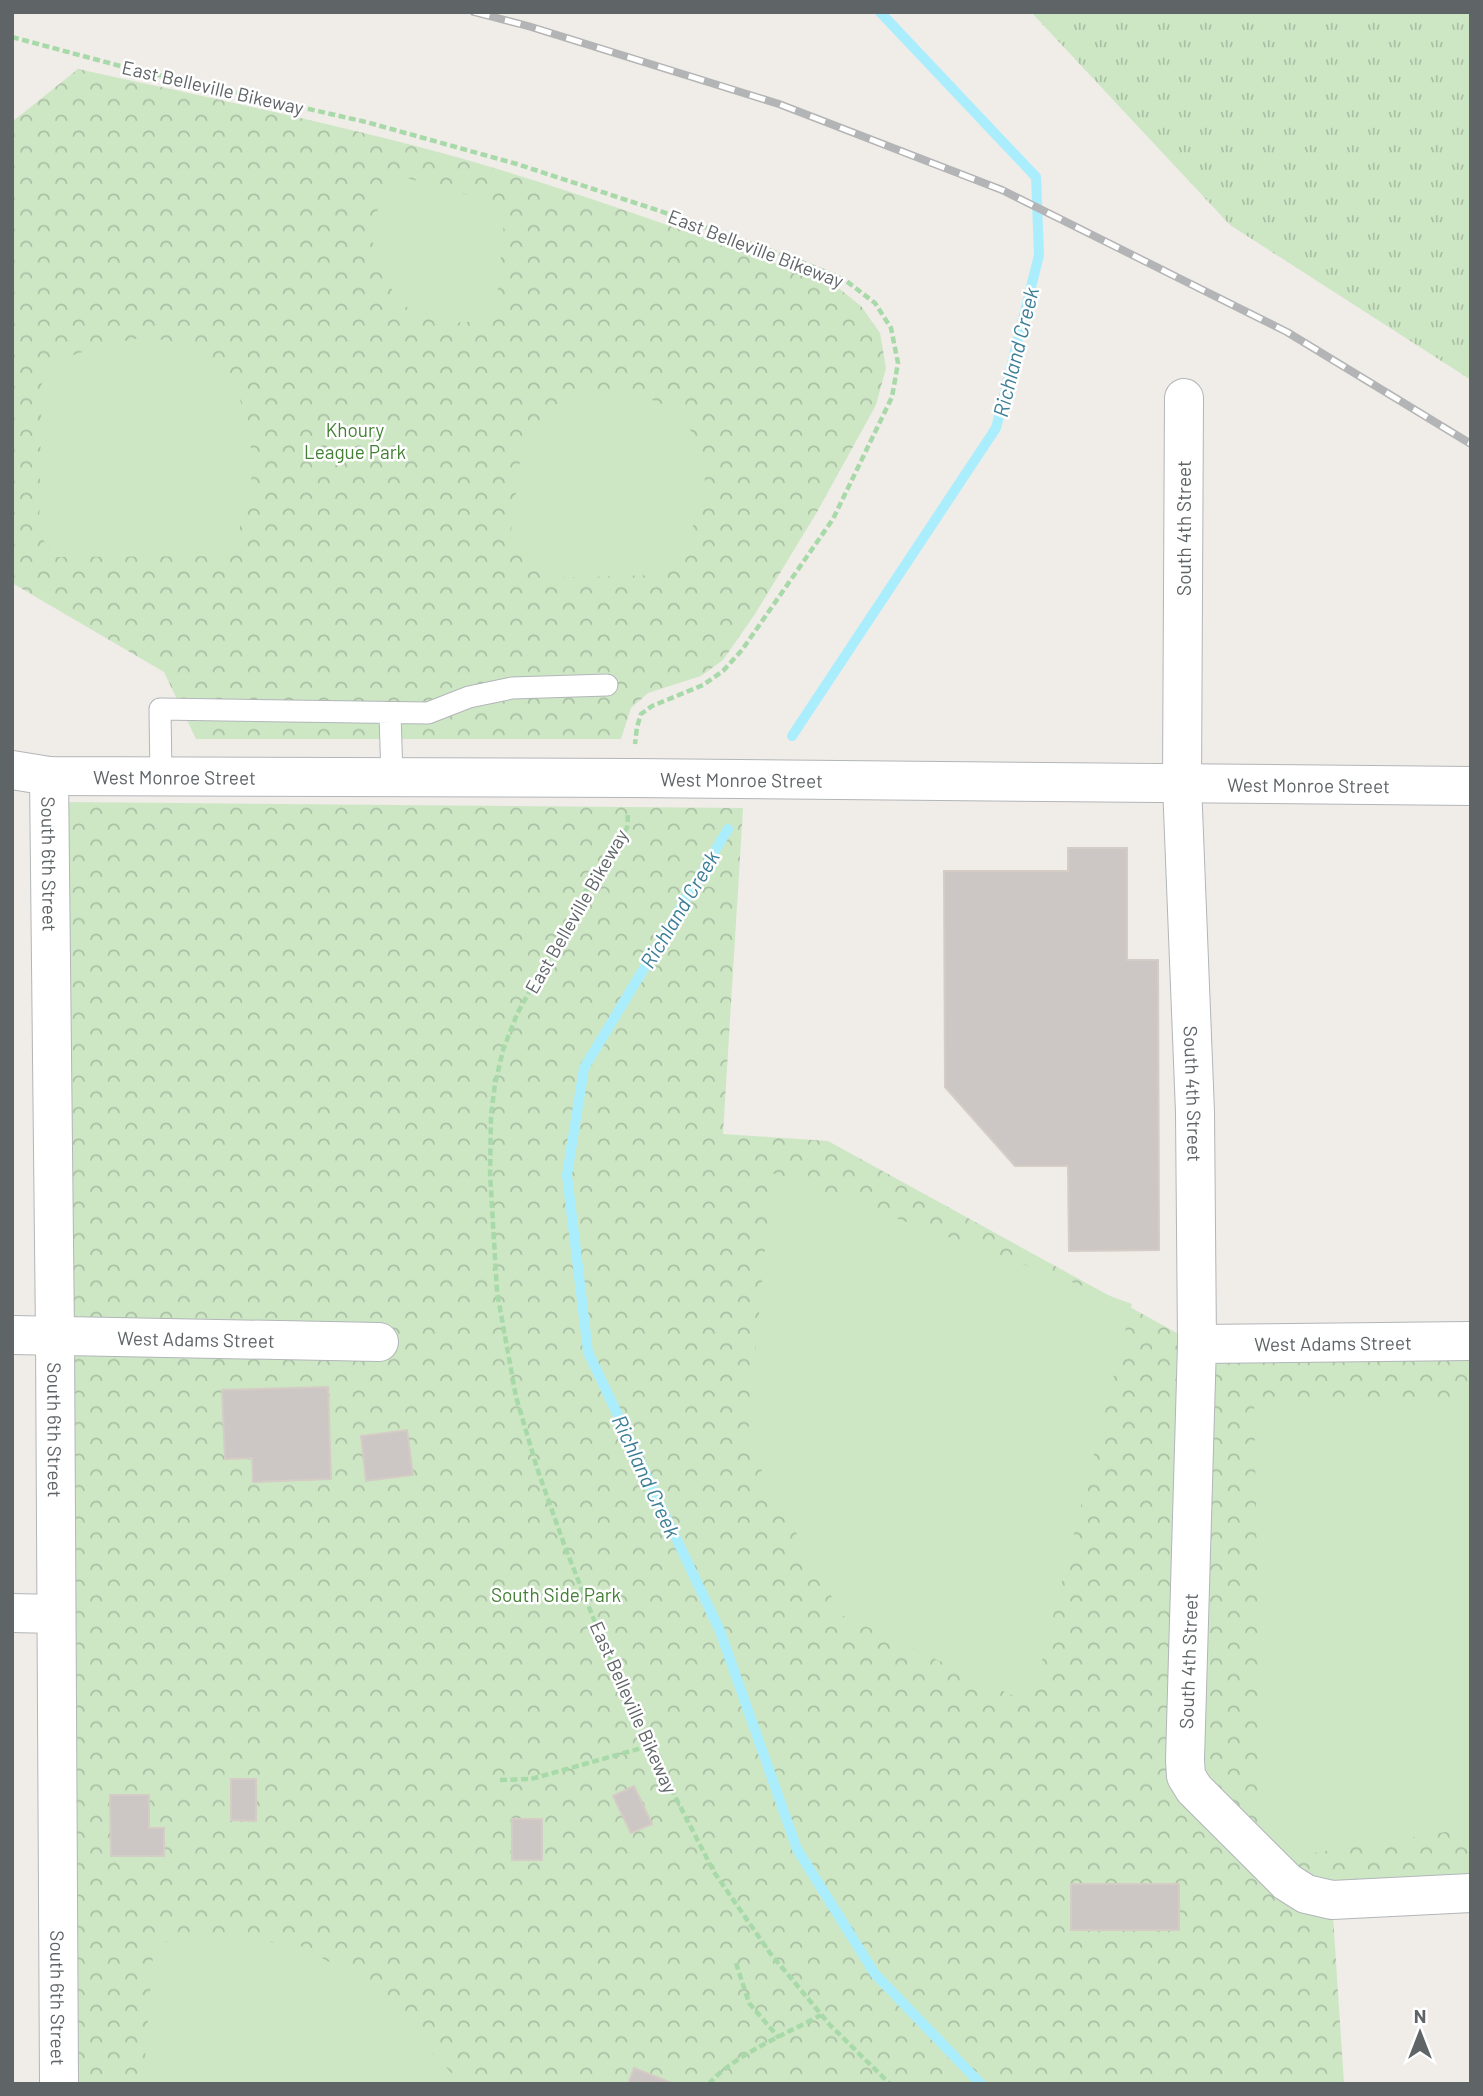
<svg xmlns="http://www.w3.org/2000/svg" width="1483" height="2096" viewBox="0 0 1483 2096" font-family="Barlow,sans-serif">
	<defs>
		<pattern id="grass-tufts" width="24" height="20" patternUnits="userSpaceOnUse" patternTransform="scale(1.75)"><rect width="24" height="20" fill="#cde7c5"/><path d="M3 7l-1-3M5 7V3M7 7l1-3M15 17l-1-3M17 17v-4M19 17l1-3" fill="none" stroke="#aabfa4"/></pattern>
		<pattern id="park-crowns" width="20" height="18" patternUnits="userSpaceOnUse" patternTransform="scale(1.75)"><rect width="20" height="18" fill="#cde7c5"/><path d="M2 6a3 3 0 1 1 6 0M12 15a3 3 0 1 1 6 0" fill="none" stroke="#aabfa4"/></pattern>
	</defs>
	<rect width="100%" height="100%" fill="#f0ece7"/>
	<path fill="url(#grass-tufts)" d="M1031 12H1471V380L1230 225Z"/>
	<path fill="url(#park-crowns)" d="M78 69C205 97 334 123 460 158 586 194 708 240 832 283L861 306 880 333 886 368 876 405 817 512 755 614 723 660 701 676 648 693 631 708 621 739H196L164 672 12 583V122Z
		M67 802 743 808 723 1134 828 1141 1197 1344 1471 1346V1899L1332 1900 1344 2084H64Z"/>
	<path fill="#cde7c5" d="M407 178 487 200 504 223 497 298 480 321 439 324 403 305 378 270 371 234 379 205Z
		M144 337C159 340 177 341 191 346 242 364 258 442 250 489 246 512 237 534 231 556L58 557 39 535 42 366 94 348Z
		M597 394 640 395 679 411C686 424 697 439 701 454 715 505 688 539 657 575L550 578 510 539 522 444 554 405Z
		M772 1173 1132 1304 1031 1704 842 1615 747 1444Z
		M1254 1397 1471 1400V1828L1262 1861Z
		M226 1936 301 1946 343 1970 410 2030 462 2084H143L154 1943Z"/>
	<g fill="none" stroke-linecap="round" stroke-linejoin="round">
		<path stroke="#aaeefe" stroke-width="10" d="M792 736 996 428 1039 255 1036 177 880 12
			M728 829 584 1068 567 1175 588 1352 720 1631 797 1849 875 1974 981 2084"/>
	</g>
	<path fill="#ccc7c4" stroke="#d5ccc5" stroke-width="2" d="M1068 848H1127V960H1158L1159 1250 1069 1251 1068 1166H1015L945 1087 944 871H1068Z
		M328 1387 331 1479 253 1482 252 1458 225 1459 222 1390Z
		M407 1430 413 1475 366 1481 361 1436Z
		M231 1779H256V1821L231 1820Z
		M634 1786 652 1824 631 1833 613 1796Z
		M110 1795H149V1828H164V1856H111Z
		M512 1819H542V1860H512Z
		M1071 1884H1179V1930H1071Z
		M634 2068 674 2084H628Z"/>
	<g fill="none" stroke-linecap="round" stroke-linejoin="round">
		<g stroke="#b2b6b9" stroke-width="23">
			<path id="service" d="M390 714 392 777
				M161 777 160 709 428 713 469 697 512 688 607 685"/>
		</g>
		<g stroke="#b2b6b9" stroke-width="40">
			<g id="minor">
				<path id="s1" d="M1184 398 1182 784 1195 1112 1197 1344 1185 1760 1186 1776 1194 1789 1287 1882 1306 1894 1332 1900 1471 1893"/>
				<path id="s2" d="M12 770 49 776 633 778 1471 786"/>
				<path id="s3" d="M49 776 55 1335 59 2084"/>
				<path id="s4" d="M12 1335 379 1342"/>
				<path id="s5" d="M1197 1344 1471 1341"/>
				<path d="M12 1613 55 1614"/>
			</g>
		</g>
		<path stroke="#a8d9a9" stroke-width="4.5" stroke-dasharray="7 3.5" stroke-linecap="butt" d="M12 37 124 67 366 122 517 164 660 211 799 261 845 280 875 303 891 328 898 363 892 397 833 519 742 650 723 671 703 685 652 706 641 714 637 727 635 744
			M628 815 627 828 602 863 573 913 517 1014 503 1050 495 1084 491 1115 490 1173 497 1292 516 1397 537 1468 565 1547 606 1650 649 1746 714 1872 770 1953 830 2025 890 2084
			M500 1780 531 1779 649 1746
			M736 1963 749 2003 779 2038
			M709 2084C732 2056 788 2033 821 2015"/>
		<use href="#service" stroke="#fff" stroke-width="21"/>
		<use href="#minor" stroke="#fff" stroke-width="38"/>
		<g stroke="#b3b4b5" stroke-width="8">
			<path id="rail" d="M474 12 528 26 779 104 1002 190 1287 332 1471 444"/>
		</g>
		<use href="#rail" stroke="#fff" stroke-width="5" stroke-dasharray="16" stroke-linecap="butt"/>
	</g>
	<g text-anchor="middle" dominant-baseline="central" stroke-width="5" stroke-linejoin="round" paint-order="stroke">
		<g font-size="19" fill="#5f6467" stroke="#fff">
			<text transform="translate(213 87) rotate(13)">East Belleville Bikeway</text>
			<text transform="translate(756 248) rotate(21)">East Belleville Bikeway</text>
			<text transform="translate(1183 528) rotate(-90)">South 4th Street</text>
			<text stroke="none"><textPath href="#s2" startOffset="163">West Monroe Street</textPath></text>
			<text stroke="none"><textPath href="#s2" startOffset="730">West Monroe Street</textPath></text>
			<text stroke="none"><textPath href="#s2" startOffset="1297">West Monroe Street</textPath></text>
			<text stroke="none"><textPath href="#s3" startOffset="88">South 6th Street</textPath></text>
			<text transform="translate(576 911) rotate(-60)">East Belleville Bikeway</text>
			<text stroke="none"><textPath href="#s1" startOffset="696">South 4th Street</textPath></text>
			<text stroke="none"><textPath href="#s4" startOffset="184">West Adams Street</textPath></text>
			<text stroke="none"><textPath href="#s5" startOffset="136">West Adams Street</textPath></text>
			<text stroke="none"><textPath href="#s3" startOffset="654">South 6th Street</textPath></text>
			<text transform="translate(1188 1661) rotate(-88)">South 4th Street</text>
			<text transform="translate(634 1707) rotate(66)">East Belleville Bikeway</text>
			<text stroke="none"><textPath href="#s3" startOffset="1222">South 6th Street</textPath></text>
		</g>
		<g font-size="19" fill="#438035" stroke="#fff">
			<text x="355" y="429">Khoury<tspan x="355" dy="22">League Park</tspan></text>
			<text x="556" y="1594">South Side Park</text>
		</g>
		<g font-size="21" font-style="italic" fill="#3c7e96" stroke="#fff">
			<text transform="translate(1015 352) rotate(-76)">Richland Creek</text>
			<text transform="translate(679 909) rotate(-59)">Richland Creek</text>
			<text transform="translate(647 1476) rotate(65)">Richland Creek</text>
		</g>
	</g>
	<rect width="1483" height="2096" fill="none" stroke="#5f6467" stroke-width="28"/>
	<g transform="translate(1420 2033)" stroke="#ffffff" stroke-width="5" paint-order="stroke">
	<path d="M0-5L12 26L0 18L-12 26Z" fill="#5f6467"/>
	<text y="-10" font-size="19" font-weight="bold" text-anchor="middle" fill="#5f6467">N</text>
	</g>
</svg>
